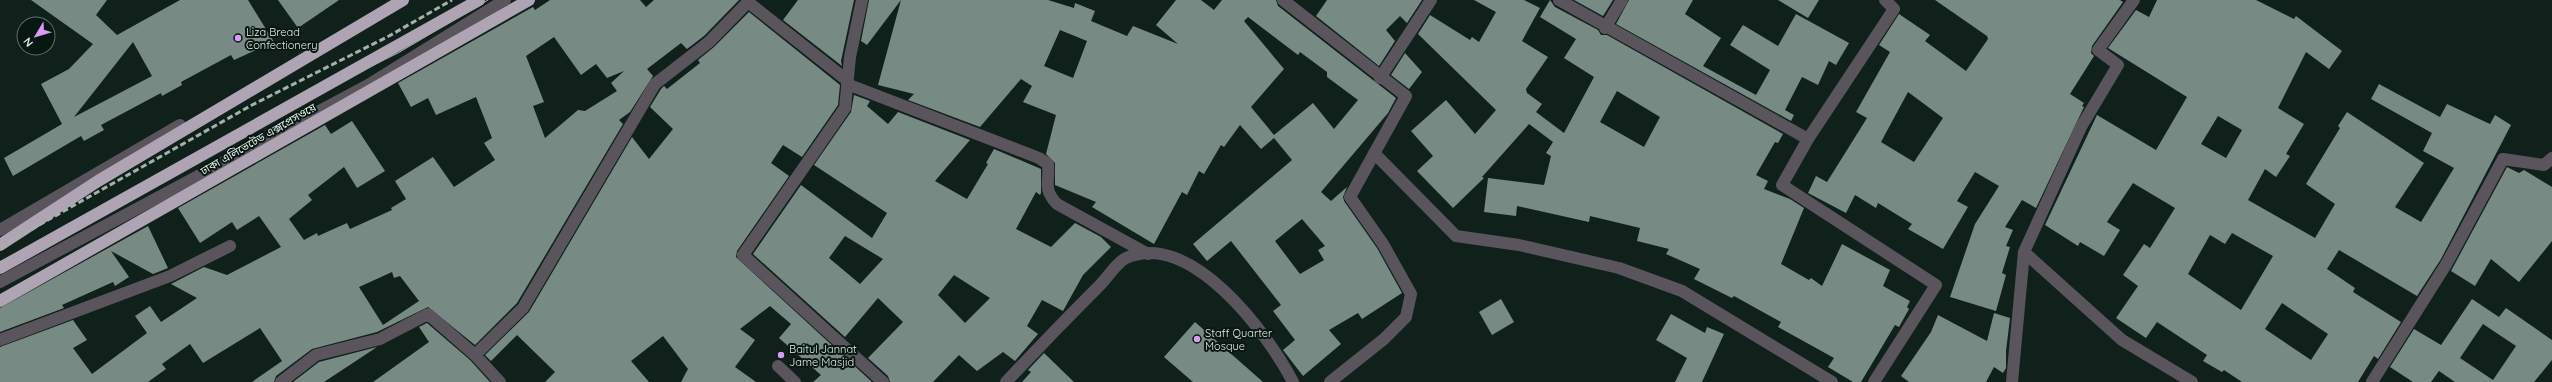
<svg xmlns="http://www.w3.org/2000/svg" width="2552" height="382" viewBox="0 0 2552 382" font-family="Quicksand,'Noto Sans Bengali',sans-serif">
	<rect width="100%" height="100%" fill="#10211c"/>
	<path fill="#778b84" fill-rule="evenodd" d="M31 0H107L96 15 117 35 180 0H248L274 42 234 60 231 55 181 82 182 85 162 96 161 93 101 125 104 130 84 141 81 136 13 176 4 158 62 124 41 84 69 69 93 44ZM133 42 152 76 74 117Z
		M278 0H339L298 28Z
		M550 0H640L646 7 654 0H739L704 36 687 49 681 43 647 69 653 76 630 112 619 120 623 124 517 303 475 345 428 307 377 332 312 349 276 376 274 382H252L282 361 260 328 203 363 190 344 162 364 166 369 148 382H0V347L73 320 87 340 73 348 92 374 147 333 135 316 150 306 161 322 197 298 171 284 204 267 227 275 281 247 259 216 237 230 232 222 200 243 178 208 325 125 331 134 352 121 385 171 357 188 344 167 308 195 312 200 289 219 304 240 317 233 318 236 347 223 350 229 392 210 391 208 406 199 395 181 433 157 454 187 495 160 484 143 492 138 476 97 436 115 428 98 411 107 398 83 533 7 535 10ZM554 37 581 75 596 64 607 78 624 71 611 83 617 91 585 111 578 110 545 138 533 106 544 102 526 56ZM392 272 394 278 400 276 419 301 383 325 359 287Z
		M798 0H854L841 61 842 66 783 20Z
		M869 0H901L867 45 861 41Z
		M901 0H1048L1074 8 1075 3 1095 11 1091 21 1127 36 1133 26 1178 44 1156 25 1176 0H1201L1214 10 1222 0H1276L1278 6 1396 98 1388 113 1321 192 1331 201 1347 187 1343 197 1344 201 1377 248 1402 293 1362 319 1358 313 1329 330 1341 344 1303 376 1283 350 1295 340 1273 311 1281 305 1231 241 1207 261 1193 244 1292 160 1274 138 1261 149 1240 125 1224 147 1221 145 1204 174 1199 171 1187 195 1182 192 1154 244 1092 207 1096 202 1055 185V163L1046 154 1056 115 1023 102 1032 86 1021 79 980 127 908 100 914 94 878 85ZM1248 17 1298 55 1300 52 1327 72V77L1358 100 1334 129 1313 103 1274 135 1251 107 1284 69 1244 21ZM1060 30 1087 41 1073 78 1044 66ZM1302 219 1325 246 1318 250 1324 260 1300 274 1275 241Z
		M1327 0H1422L1407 23 1400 16 1386 30 1395 41 1379 66 1316 16Z
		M1474 0H1524L1540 8 1522 41 1548 57 1526 89 1527 93 1542 104 1536 112 1564 133 1594 77 1564 58 1576 39 1540 17 1550 0 1555 7 1598 30 1601 35H1607L1783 134 1778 143 1775 142 1756 175 1768 181 1764 189 1790 199 1804 208 1781 264 1809 280 1811 278 1822 286 1842 244 1890 270 1883 286 1910 301 1907 307 1909 309 1899 327 1895 325 1861 382H1853L1828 367 1834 358 1778 327 1781 322 1734 296 1732 298 1694 279 1700 269 1666 254 1669 249 1637 241 1640 228 1590 216 1589 222 1517 206 1516 216 1484 212 1488 178 1544 185 1551 156 1546 153 1553 142 1529 124 1482 177 1484 178 1453 208 1417 171 1433 156 1411 131 1446 100 1475 134 1496 110 1418 34 1430 15 1470 40 1472 37 1479 42 1496 12ZM1617 91 1660 117 1644 147 1600 122Z
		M1574 0H1613L1603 16Z
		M1629 0H1693L1685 14 1721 38 1703 66 1756 95 1770 70 1730 45 1743 25 1778 46 1796 14 1849 43 1836 65 1829 61 1818 85 1802 77 1785 110 1794 115 1791 121 1616 24Z
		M1778 0H1819L1808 18Z
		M1935 0H2120L2123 2 2092 46 2091 53 2094 56 2070 94 2084 103 2082 106 2084 107 2036 208 2022 200 2005 227 2013 230 2006 246 2010 247 2002 273 2006 275 1996 311 1950 297 1975 224 1999 186 1975 172 1957 201 1968 207 1943 249 1908 229 1912 224 1878 203 1876 208 1855 195 1846 213 1808 193 1816 176 1827 182 1867 118 1856 112 1890 52 1879 45 1899 14 1930 35 1925 41 1966 71 1988 39 1987 36ZM1908 92 1943 118 1914 162 1881 142Z
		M2157 0H2256L2294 19 2296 16 2342 51 2329 69 2306 52 2278 108 2304 124 2286 154 2290 156 2276 177 2265 169 2248 200 2315 238 2335 204 2306 184 2340 128 2338 126 2347 112 2424 163 2395 207 2421 222 2454 168 2423 151 2432 133 2371 99 2379 84 2440 117 2447 104 2490 124 2495 115 2511 125 2441 259 2417 296 2339 250 2327 269 2355 288 2353 292 2401 322 2378 359 2374 356 2358 382H2242L2224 370 2222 372 2203 361 2207 355 2157 322 2146 338 2116 318 2138 286 2123 275 2144 244 2150 248 2175 208 2133 183 2107 222 2120 230 2104 256 2080 242 2078 246 2045 225 2097 115 2156 150 2187 97 2108 48 2136 10 2149 17ZM2218 116 2242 130 2226 158 2201 144ZM2232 233 2273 256 2241 310 2188 274 2210 235 2225 244ZM2282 303 2328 334 2311 360 2265 329Z
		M749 12 840 85 838 105 802 157 783 145 771 163 789 176 737 251 736 257 872 382H813L821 375 779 338 791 324 770 306 740 329 755 340 735 367 756 382H681L688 369 663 336 631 361 649 382H545L555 372 517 335 491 361 485 355 529 312 632 137 649 159 673 129 650 107 661 89 664 86 667 89 700 63 698 60 714 47Z
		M1405 53 1422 72 1409 89 1391 75Z
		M854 95 870 101 867 106 888 124 898 112 970 140 935 181 967 199 988 164 986 163 994 149 1041 169V193L1040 195 1036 192 1016 229 1051 247 1075 223 1101 237 1111 247 1083 275 1063 311 1042 300 1027 326 1038 334 1015 361 1003 352 977 371 959 355 933 382H890L888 376 868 358 903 322 878 298 845 337 753 254 801 185 872 238 887 213 814 165 851 112ZM845 236 883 259 860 284 829 258ZM954 275 990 298 965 323 938 295Z
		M2507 167 2519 173 2524 170 2552 187V241L2519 282 2491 259 2475 286 2451 271Z
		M148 226 168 268 153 274 111 251 129 277 115 286 113 282 62 305 64 308 0 332V308Z
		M1501 299 1514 322 1492 335 1479 312Z
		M2472 299 2499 317 2506 308 2552 340V360L2534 382H2455L2439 371 2431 382H2413L2390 367 2414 329 2441 345ZM2483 324 2516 346 2493 380 2460 358Z
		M1994 313 2010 318 2006 351V368L2003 373 1994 367 1986 382H1909L1901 376 1931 332 1938 315 1987 341Z
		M1671 314 1705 333 1707 327 1724 334 1702 382H1675L1687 358 1656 340Z
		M1195 322 1263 382H1193L1164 357Z
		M427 323 470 360 490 382H373L429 342 419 327Z
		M377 347 324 382H293L319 362Z
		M1044 353 1074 382H1022L1031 372 1028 370Z"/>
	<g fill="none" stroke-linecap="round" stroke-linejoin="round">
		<path stroke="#5a555c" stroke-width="12" d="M862 0 850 57 845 108 743 255 883 382
			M1283 0 1406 96 1350 197 1383 244 1411 294 1406 317 1384 339 1330 382
			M1559 0 1808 139 1782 185 1936 285 1874 382
			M2134 0 2098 50 2118 65 2081 127 2024 252 2122 340 2192 382
			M1605 28 1622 0
			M1380 78 1431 0
			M847 84 1039 158 1048 164C1050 182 1042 188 1057 204L1148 254
			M1808 139 1894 9 1885 0
			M1374 153 1456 236 1519 245 1619 268 1682 291 1832 382
			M0 230 180 125
			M0 282 368 85 505 0
			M0 340 170 276 230 246
			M475 355 500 382
			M778 366 795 382
			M281 382 316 355 380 339 428 314 475 355 523 308 655 84 709 42 748 2 848 81
			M1006 382C1037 349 1069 316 1101 284 1108 277 1117 262 1126 258 1191 229 1268 334 1293 382
			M2012 382 2024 252
			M2372 382 2447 263 2503 159 2544 165 2552 158"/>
		<path stroke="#aea4b3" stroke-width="12" d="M0 245 98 181 403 0
			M0 301 529 0"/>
		<path stroke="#a5b1ad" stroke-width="1" d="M0 267 261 121 398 53 488 0"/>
		<path stroke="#a5b1ad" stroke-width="3" stroke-dasharray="6 3" stroke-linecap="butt" d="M0 247 252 105 389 36 452 0"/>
		<path stroke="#aea4b3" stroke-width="12" d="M0 268 479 0"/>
	</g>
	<g fill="#da9af6" stroke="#071813" stroke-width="1.5">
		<circle cx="238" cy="38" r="4"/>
		<circle cx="1197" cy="339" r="4"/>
		<circle cx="781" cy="355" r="4"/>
	</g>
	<g text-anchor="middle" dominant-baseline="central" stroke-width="4" stroke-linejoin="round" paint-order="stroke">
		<g font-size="11" fill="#e2ece8" stroke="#071813" text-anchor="start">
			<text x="246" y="32">Liza Bread<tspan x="246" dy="13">Confectionery</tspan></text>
			<text x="1205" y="333">Staff Quarter<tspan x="1205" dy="13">Mosque</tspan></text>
			<text x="789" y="349">Baitul Jannat<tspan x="789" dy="13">Jame Masjid</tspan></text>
		</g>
		<g font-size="11" fill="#e2ece8" stroke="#071813">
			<text transform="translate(258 139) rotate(-30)">ঢাকা এলিভেটেড এক্সপ্রেসওয়ে</text>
		</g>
	</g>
	<g transform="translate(36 36) rotate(232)"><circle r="19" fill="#071813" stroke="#5f6d68"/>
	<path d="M0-3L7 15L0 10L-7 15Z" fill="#da9af6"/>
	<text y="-6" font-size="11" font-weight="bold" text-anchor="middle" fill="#e2ece8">N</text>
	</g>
</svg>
